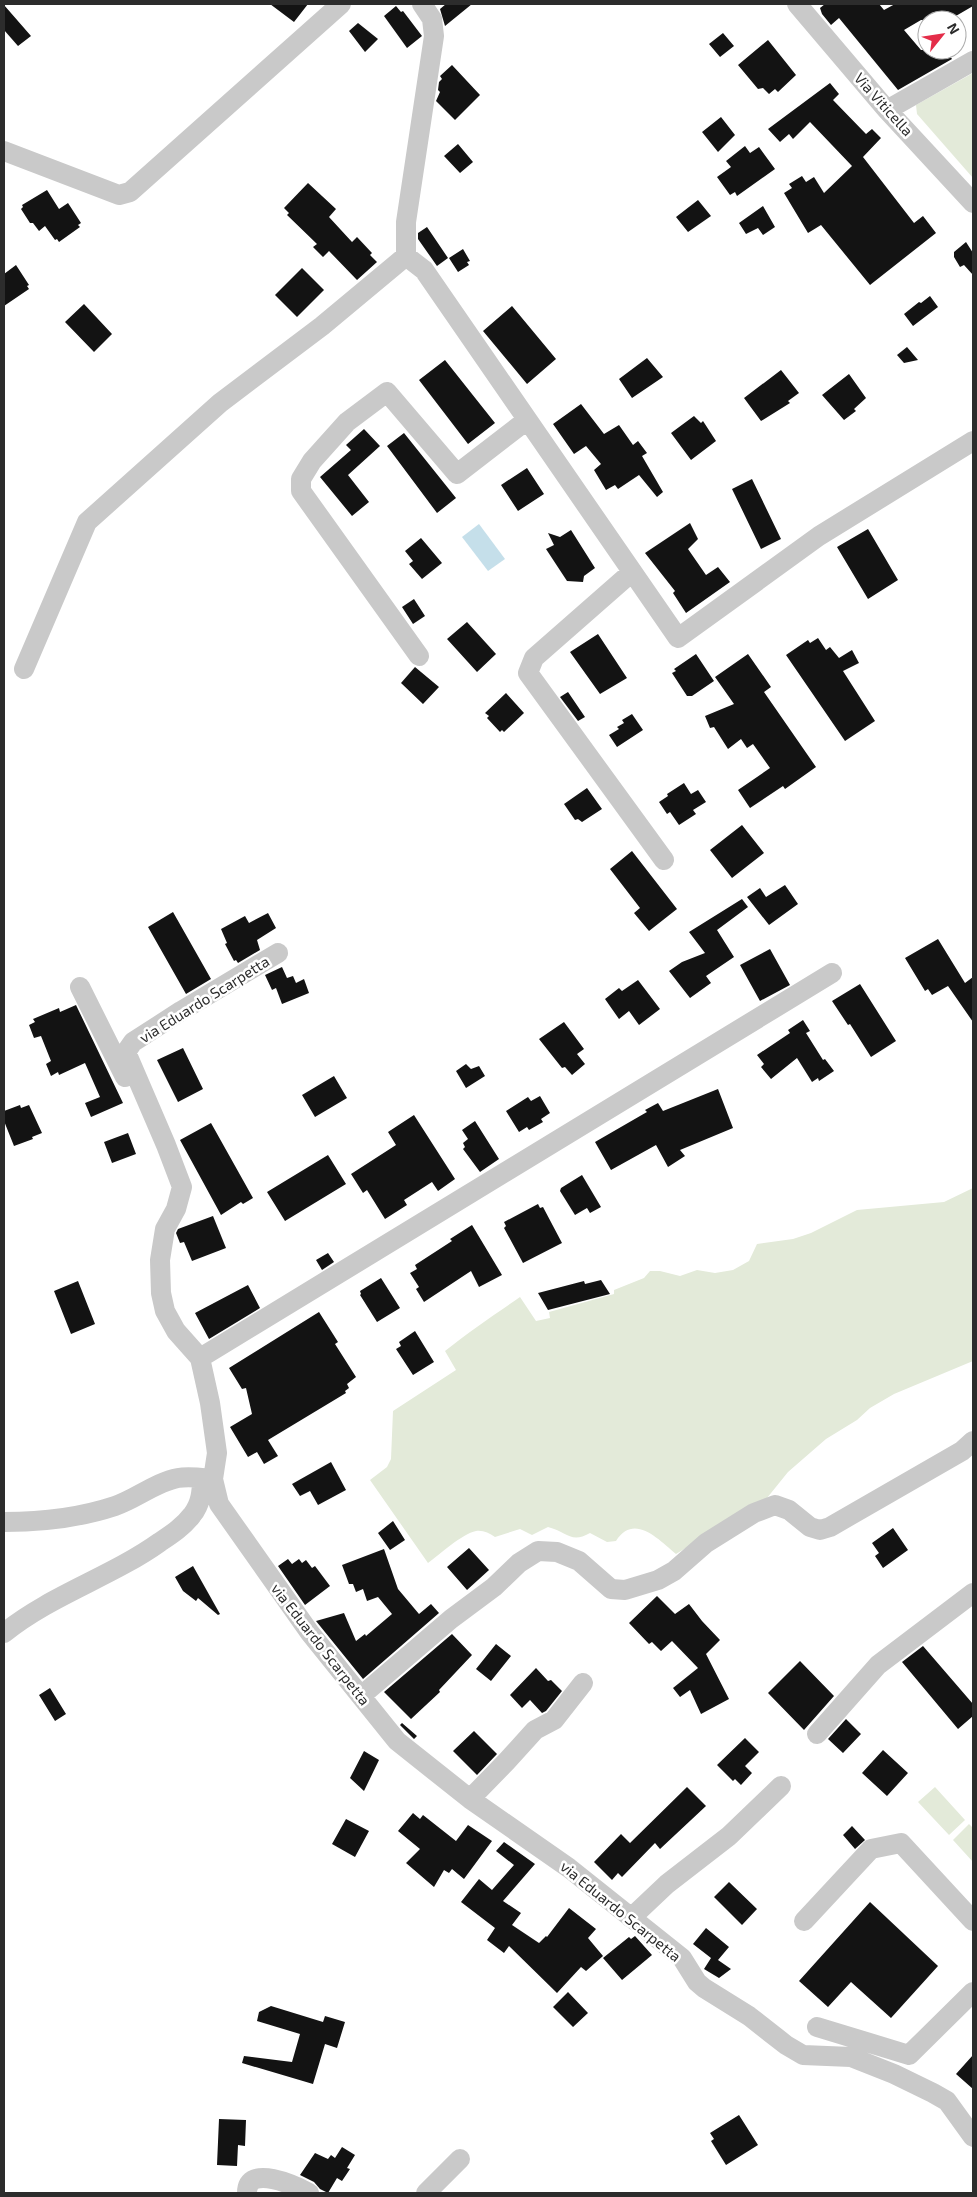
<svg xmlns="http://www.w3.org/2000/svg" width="977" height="2197" viewBox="0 0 977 2197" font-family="'Exo 2',sans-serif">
	<rect width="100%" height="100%" fill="#fff"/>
	<path fill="#e3ead9" d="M973 73V178L917 114 916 105Z
		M973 1188V1361L894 1394 870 1408 857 1420 826 1439 788 1472 767 1498 676 1554C658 1539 634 1513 616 1541L607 1542 590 1533C571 1544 567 1532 548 1527L532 1535 520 1529 495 1537C489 1533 483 1530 476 1531 462 1534 440 1554 428 1563L370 1480 387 1467 391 1459 393 1411 456 1370 445 1351C470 1331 494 1315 520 1297L536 1321 550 1318 549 1312 614 1294V1290L644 1278 650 1271H660L680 1276 697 1270 715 1273 733 1270 749 1261 757 1244 793 1239 811 1233 857 1210 944 1202Z
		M935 1787 965 1820 949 1835 918 1802Z
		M969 1824 973 1828V1862L953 1840Z"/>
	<path fill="#c5dfea" d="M479 524 505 559 488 571 462 537Z"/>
	<path fill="#131313" d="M270 4H308L294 22Z
		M446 4H472L445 26 440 9Z
		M825 4H879L884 10 895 4H973V6L949 20H921L904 30 921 50H946L952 59 898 90 839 18 831 25 822 14 820 8Z
		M4 5 31 36 18 46 4 30Z
		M396 6 401 12 403 11 422 36 407 48 384 16Z
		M358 23 378 39 365 52 349 31Z
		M723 33 734 46 720 57 709 44Z
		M768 40 796 75 778 92 775 89 769 94 763 88 758 89 738 65Z
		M452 65 480 95 455 120 436 101 440 92 438 90 439 82 442 79 440 76Z
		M830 83 839 94 833 100 866 134 872 129 881 138 863 157 914 223 923 216 936 233 870 285 821 225 808 233 784 193 792 188 789 184 802 176 806 182 814 177 824 193 852 166 810 122 793 139 789 134 780 142 768 129Z
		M721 117 735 135 718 152 702 132Z
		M458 144 473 162 460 173 444 156Z
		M745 146 750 153 759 147 775 169 737 196 735 192 730 195 717 177 731 167 726 161Z
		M308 183 336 209 329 217 352 242 357 237 372 253 370 255 377 262 357 280 329 251 323 257 313 247 317 244 287 215 289 213 284 208Z
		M47 190 59 209 68 203 81 223 78 225 80 227 59 242 57 239 55 240 45 226 39 231 33 223H30L21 209 23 207 22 205Z
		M698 200 711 216 688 232 676 217Z
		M763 206 775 227 763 235 758 228 746 234 739 223Z
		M427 227 448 258 437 266 418 239V233Z
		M966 242 973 253V275L964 265 960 267 954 257V252Z
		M463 249 470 261 467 262 469 265 458 272 449 258Z
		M16 265 29 285 27 286 29 289 4 306V274Z
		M302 268 324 290 297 317 275 295Z
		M930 296 938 307 913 326 904 314 919 302 921 303Z
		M84 304 112 334 94 352 65 322Z
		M512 306 556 359 527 384 483 331Z
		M907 347 918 360 904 363 897 355Z
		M647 358 663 377 632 398 619 379Z
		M445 360 495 423 468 444 419 380Z
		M781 370 799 393 788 401 790 403 761 421 744 398Z
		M849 374 866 398 854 409 856 411 844 420 822 395Z
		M581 404 604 434 619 425 633 445 638 441 647 453 642 456 663 492 657 497 639 475 618 489 615 485 606 490 594 470 601 464 586 446 574 454 553 424Z
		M694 416 701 423 703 421 716 441 691 460 671 433Z
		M364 429 380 446 348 475 369 502 352 516 320 477 351 450 346 445Z
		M404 433 456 498 437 513 387 446Z
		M527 468 544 494 518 511 501 485Z
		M752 479 781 539 761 549 732 489Z
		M690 523 698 539 688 549 706 575 718 567 730 582 686 613 673 593 675 591 645 553Z
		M868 529 898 580 868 599 837 547Z
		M571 530 595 568 584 576 583 582 567 581 546 549 554 545 548 533 560 537Z
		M421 538 442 563 422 579 409 564 413 561 405 551Z
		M414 599 425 616 413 624 402 607Z
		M467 622 496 654 477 672 447 639Z
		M598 634 627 678 600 694 570 652Z
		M818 638 826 650 830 647 839 658 852 650 859 663 843 671 875 721 845 741 786 655 808 640 810 643Z
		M696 654 714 681 692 696H687L672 673 676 671 674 669Z
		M748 654 771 687 764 692 816 767 785 789 783 786 750 808 738 790 770 768 753 744 747 748 741 739 728 749 714 727 710 728 705 716 734 704 715 677Z
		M415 667 439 687 423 704 401 683Z
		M568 692 585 717 578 721 560 697Z
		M506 693 524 713 504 732 502 730 500 732 487 718 489 716 485 713Z
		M632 714 643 730 617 747 609 735 619 729 617 727 624 723 622 720Z
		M684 783 691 794 698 790 706 802 693 810 696 814 679 825 670 812 667 814 659 802 668 796 667 794Z
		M587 788 602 809 582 822 578 819 575 820 564 804Z
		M742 825 764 853 732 878 710 850Z
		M632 851 677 909 649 931 634 913 640 908 610 869Z
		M785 885 798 904 769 925 747 897 760 888 766 897Z
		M742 899 748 907 717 930 734 957 706 976 711 983 690 998 669 971 682 962 705 953 689 932Z
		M173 912 211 979 186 994 148 927Z
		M268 913 276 928 257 940 260 950 238 963 236 960 234 961 225 944 227 943 221 929 245 916 249 923Z
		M938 939 965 983 973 977V1022L948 986 932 995 928 989 925 991 905 958Z
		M770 949 790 985 760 1001 740 965Z
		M282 967 287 978 293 976 296 983 304 979 309 993 282 1004 276 988 272 990 265 975Z
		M638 980 660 1009 639 1025 629 1011 619 1019 605 999 619 988 622 991Z
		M860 984 896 1041 871 1057 850 1024 848 1025 832 1001Z
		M76 1005 123 1103 91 1117 85 1103 100 1097 85 1063 59 1075 58 1072 51 1076 46 1064 51 1061 41 1036 34 1038 29 1025 35 1022 33 1019 59 1008 60 1012Z
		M803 1020 810 1031 806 1033 823 1060 825 1059 834 1071 819 1081 818 1078 812 1082 797 1058 771 1079 761 1067 764 1064 757 1055 790 1033 788 1030Z
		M564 1022 584 1049 577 1054 585 1064 572 1075 565 1067 562 1068 539 1039Z
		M183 1048 203 1089 178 1102 157 1060Z
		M466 1064 471 1069 479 1066 485 1076 466 1088 456 1071Z
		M334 1076 347 1098 315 1117 302 1095Z
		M718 1089 733 1128 680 1150 685 1156 668 1167 656 1145 611 1170 595 1142 640 1116 647 1112 645 1110 658 1103 663 1111Z
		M540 1096 550 1113 541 1119 543 1122 529 1130 527 1127 519 1132 506 1111 528 1097 531 1101Z
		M20 1105 21 1108 29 1105 42 1133 32 1137 33 1139 14 1146 4 1121V1111Z
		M414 1115 455 1179 438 1191 432 1182 404 1200 407 1205 385 1219 367 1190 363 1193 351 1174 396 1145 388 1132Z
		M475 1121 499 1159 480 1172 463 1149 465 1147 463 1143 468 1139 462 1130Z
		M211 1123 253 1198 243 1204 241 1202 221 1215 180 1140Z
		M128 1133 136 1154 112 1163 104 1142Z
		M328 1155 346 1184 285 1221 267 1192Z
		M582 1175 601 1207 590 1213 587 1208 575 1215 560 1191 561 1188Z
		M538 1204 540 1208 543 1207 562 1243 523 1263 504 1228 506 1226 504 1222Z
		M213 1216 226 1248 192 1261 184 1242 180 1243 176 1233 178 1229Z
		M472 1225 502 1275 479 1287 471 1271 424 1302 416 1289 419 1287 410 1273 417 1269 415 1265 452 1241 450 1239Z
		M328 1253 334 1262 322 1270 316 1260Z
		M381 1278 400 1308 377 1322 360 1295 361 1294 360 1291Z
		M601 1280 610 1294 548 1310 538 1293 584 1281 585 1284Z
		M78 1281 95 1324 71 1334 54 1291Z
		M248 1285 260 1308 209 1339 195 1313Z
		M319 1312 338 1342 335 1344 356 1377 347 1384 349 1388 345 1391 346 1393 268 1440 278 1456 264 1464 257 1452 248 1457 230 1427 252 1414 246 1388 242 1389 229 1368Z
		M415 1331 434 1362 413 1375 396 1349 401 1346 399 1342Z
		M331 1462 346 1490 318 1505 310 1491 300 1496 292 1484Z
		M393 1521 405 1540 390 1550 378 1533Z
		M893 1528 908 1550 883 1568 875 1556 879 1553 872 1543Z
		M469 1548 489 1570 467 1590 447 1567Z
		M384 1549 398 1589 419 1614 431 1604 439 1613 363 1679 316 1621 344 1613 356 1641 365 1634 366 1636 392 1614 378 1597 367 1601 363 1589 356 1592 353 1584H349L342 1565Z
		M288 1559 292 1564 299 1559 302 1563 306 1560 312 1568 315 1566 330 1586 305 1605 278 1566Z
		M193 1566 220 1614 218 1615 198 1598 196 1601 183 1591 175 1577Z
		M657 1596 675 1614 689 1604 702 1621 720 1640 706 1654 729 1699 701 1714 690 1690 680 1697 673 1688 698 1668 672 1641 661 1651 652 1642 649 1644 629 1623Z
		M452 1634 472 1655 439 1690 440 1692 411 1719 384 1692Z
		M496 1644 511 1656 491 1681 476 1669Z
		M923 1646 973 1704V1716L958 1729 902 1662Z
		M800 1661 834 1696 804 1730 768 1693Z
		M536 1668 548 1681 551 1680 562 1691 546 1711 542 1713 530 1700 522 1708 510 1695Z
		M50 1688 66 1714 55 1721 39 1695Z
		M846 1719 861 1734 843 1753 828 1739Z
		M402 1723 417 1736 414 1739 400 1725Z
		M474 1731 497 1754 477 1775 453 1751Z
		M745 1738 759 1752 745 1766 752 1773 741 1785 735 1779 733 1781 717 1765Z
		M883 1750 908 1773 887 1796 862 1773Z
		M364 1751 379 1760 364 1791 350 1778Z
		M687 1787 706 1806 660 1849 655 1843 622 1877 618 1873 612 1880 594 1862 621 1834 630 1843Z
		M413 1813 420 1819 423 1815 456 1841 468 1825 492 1841 464 1879 452 1869 449 1873 444 1870 434 1887 406 1863 420 1849 398 1831Z
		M346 1819 369 1831 355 1857 332 1844Z
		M852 1826 865 1840 855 1849 843 1835Z
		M504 1842 535 1864 503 1901 521 1913 512 1925 539 1943 546 1936 547 1937 569 1908 596 1929 588 1938 603 1956 586 1971 581 1967 557 1993 509 1946 504 1953 487 1940 495 1928 461 1902 479 1879 492 1890 514 1865 496 1851Z
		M729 1882 757 1909 742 1925 714 1897Z
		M870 1902 938 1966 891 2018 851 1982 828 2007 799 1981Z
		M706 1928 729 1947 718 1960 731 1969 719 1978 704 1969 711 1958 693 1944Z
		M635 1936 652 1955 622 1980 603 1958 629 1937 631 1939Z
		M568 1992 588 2013 573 2027 553 2007Z
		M271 2006 323 2022 325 2016 345 2022 337 2048 325 2044 313 2084 242 2063 244 2056 292 2062 300 2034 257 2021 259 2012Z
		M973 2055V2089L956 2074Z
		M739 2115 758 2145 726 2165 711 2141 714 2139 710 2133Z
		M219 2119 246 2120 245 2146 238 2145 237 2166 217 2165Z
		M342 2147 355 2155 347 2168 350 2169 342 2181 337 2178 328 2193 320 2189 314 2182 300 2175 315 2153 328 2159 331 2155 335 2158Z"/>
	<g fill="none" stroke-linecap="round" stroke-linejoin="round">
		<path stroke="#c9c9c9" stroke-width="20" d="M797 4 887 110 973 203
			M887 110 973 61
			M4 151 119 195 130 192 341 4
			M406 256 424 270 678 638 819 536 973 441
			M632 572 534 658 528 673 664 860
			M419 656 301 491V479L312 461 347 422 387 392 457 474 527 420
			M24 669 87 522 220 403 322 326 406 256V222L434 36 432 19 422 4
			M278 953 181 1011 133 1042 126 1052 166 1145 182 1187 176 1209 165 1229 160 1260 161 1293 165 1311 176 1331 200 1358 210 1403 217 1453 213 1479 219 1504 310 1633 397 1741 470 1799 569 1868 682 1958 697 1982 704 1988 749 2016 786 2045 803 2055 851 2057 894 2074 933 2093 947 2101 973 2137
			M80 987 125 1077
			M200 1358 832 973
			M4 1522C41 1522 79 1518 115 1506 136 1499 156 1482 178 1478 189 1476 202 1478 213 1479
			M4 1633C51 1595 111 1577 160 1542 172 1534 184 1526 192 1515 201 1504 202 1491 202 1478
			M361 1696 451 1619 494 1587 519 1563 538 1551 557 1552 579 1561 611 1589 625 1590 658 1580 674 1571 706 1543 754 1513 775 1505 789 1510 810 1527 820 1530 830 1527 962 1451 973 1441
			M817 1734 878 1665 973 1593
			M470 1799 506 1762 535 1730 554 1720 583 1683
			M631 1918 667 1884 729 1836 781 1786
			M804 1921 871 1849 901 1843 973 1921
			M817 2027 909 2055 973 1992
			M247 2193C247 2163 296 2186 309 2193
			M426 2193 460 2159"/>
	</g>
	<g text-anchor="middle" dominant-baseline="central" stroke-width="5" stroke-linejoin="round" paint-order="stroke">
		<g font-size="15" fill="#2c2c2c" stroke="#fff">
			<text transform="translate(884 104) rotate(48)">Via Viticella</text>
			<text transform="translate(204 999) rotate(-32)">via Eduardo Scarpetta</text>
			<text transform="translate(321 1644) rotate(52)">via Eduardo Scarpetta</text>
			<text transform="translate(621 1911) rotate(39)">via Eduardo Scarpetta</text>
		</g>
	</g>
	<rect width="977" height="2197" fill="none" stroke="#2c2c2c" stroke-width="10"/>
	<g transform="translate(942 35) rotate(60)"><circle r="24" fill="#ffffff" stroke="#ababab"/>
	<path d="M0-4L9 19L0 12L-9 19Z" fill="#e42d49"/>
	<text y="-8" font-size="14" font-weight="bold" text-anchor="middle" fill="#2c2c2c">N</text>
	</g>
</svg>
